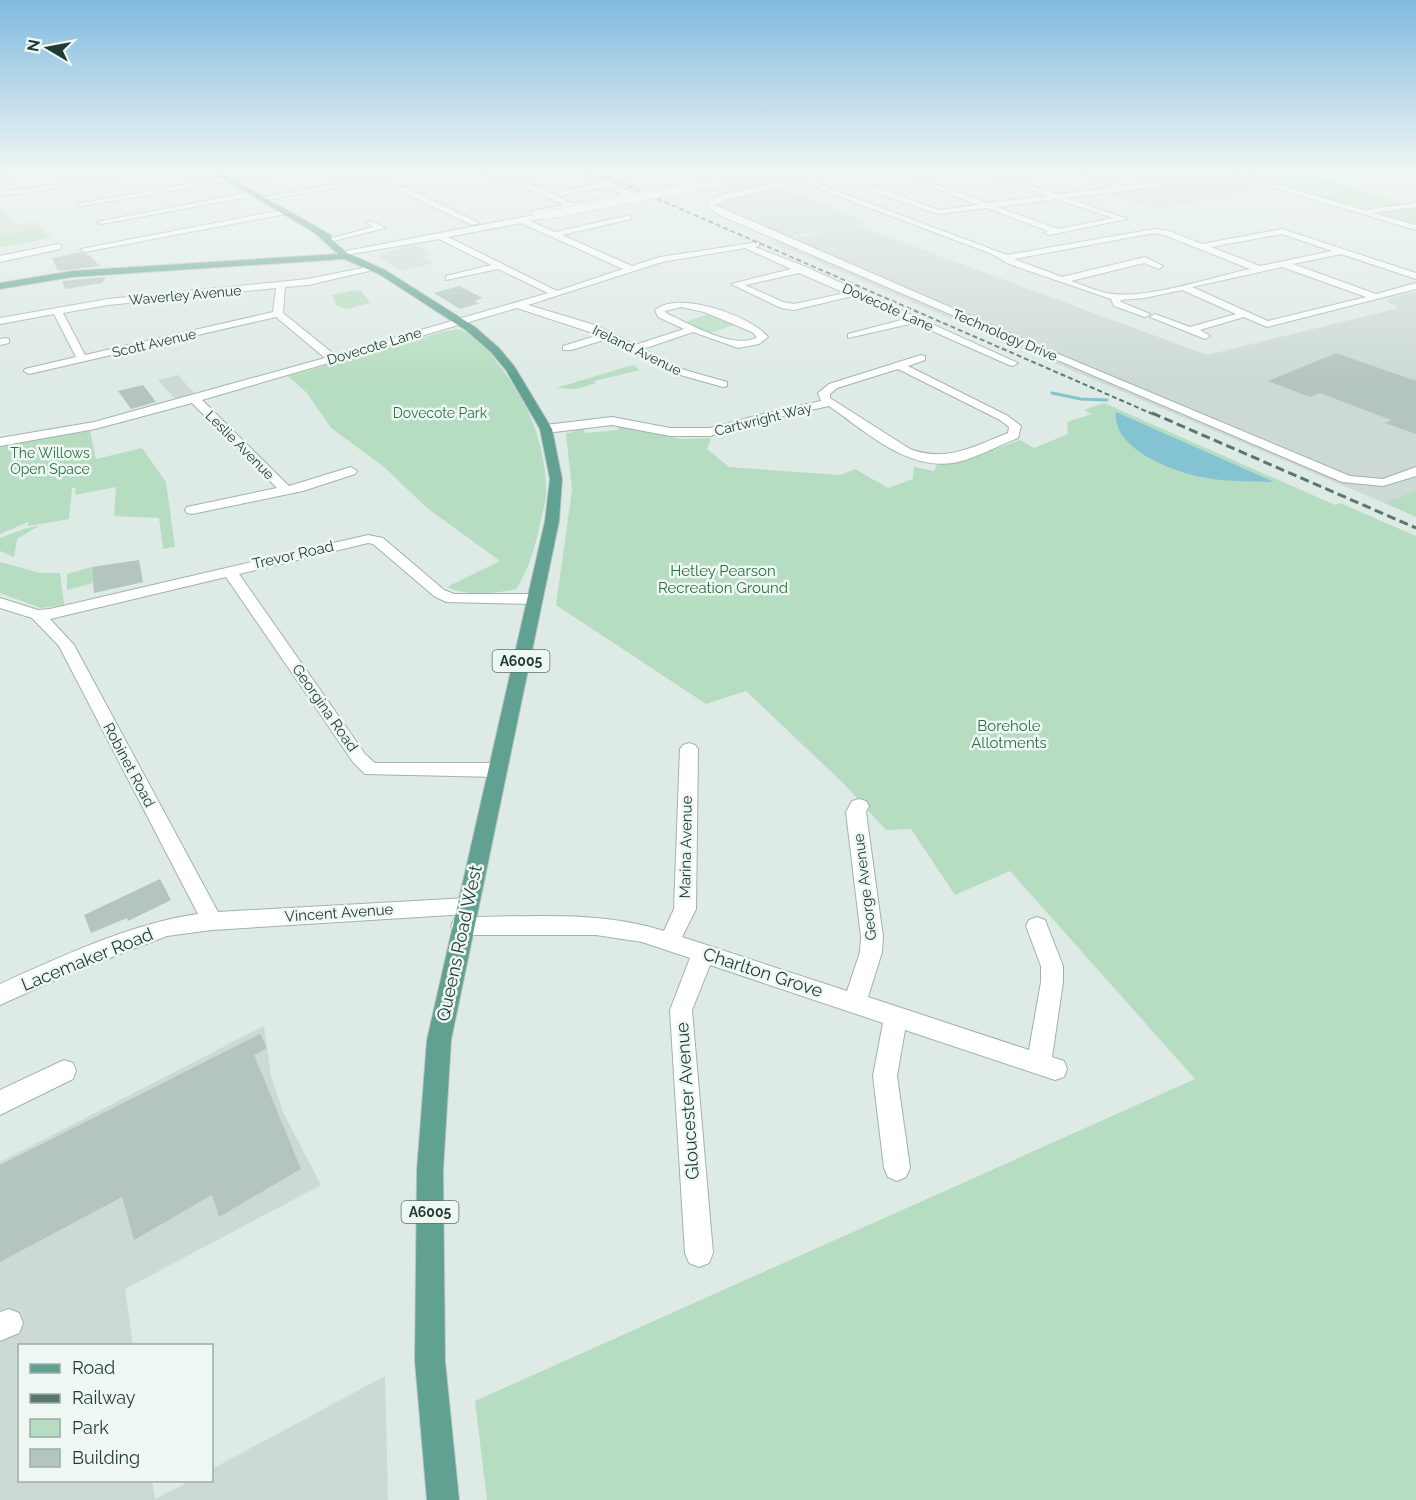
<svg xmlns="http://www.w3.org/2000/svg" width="1416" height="1500" viewBox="0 0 1416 1500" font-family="Raleway,sans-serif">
	<rect width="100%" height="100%" fill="#deeae5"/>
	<path fill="#cddad4" d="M34 170H41L49 176 0 184V175Z
		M223 170H267L274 174 240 180Z
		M785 170 804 171 806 175 801 178 723 195 704 187Z
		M1222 176 1271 188 1157 209 1106 192Z
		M780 188 870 222 787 237 719 206 720 203 729 199Z
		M0 207 17 225 35 221 52 238 0 248Z
		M856 225 1207 355 1399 308 1388 302V298L1416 292V492L1384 503 773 243Z
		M415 245 432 254 422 257 433 263 401 271 377 255Z
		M178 375 194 393 175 399 158 380Z
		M264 1026 271 1076 283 1112 321 1185 125 1289 133 1345 20 1346V1480L152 1481 155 1499 190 1481 212 1480V1469L385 1376 388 1500H0V1162Z"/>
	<path fill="#b6ddc1" d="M1295 170 1404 204 1355 209 1242 174Z
		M1416 208V226L1378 213Z
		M39 228 48 238 0 247V236Z
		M354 290 361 291 370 303 346 309 336 305 332 295Z
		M709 314 712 316 734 325 710 333 685 322Z
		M458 329C474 332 490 352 499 365 527 400 545 442 546 488 547 501 541 516 539 529 534 550 528 571 516 589 496 594 465 596 447 587L500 561 427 508 384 467 331 428 307 393 288 376 442 332Z
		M633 365 640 370 594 381 596 383 576 389 556 388Z
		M1104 403 1335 505 1340 503 1416 536V1500H487L475 1401 1195 1079 1010 871 955 895 911 829 886 830 843 783 746 691 706 704 556 605 572 490 566 434 583 428 585 433 618 430 619 426 681 439 711 438 707 449 729 467 840 475 855 469 888 488 913 479 914 467 934 471 937 464 957 463 1020 440 1034 448 1068 434 1067 422 1092 414 1084 410Z
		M90 431 96 459 142 448 166 482 175 547 163 549 159 518 114 516 116 487 75 495 76 488H72L69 519 28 526V522L0 534V445Z
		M1416 491V517L1384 503Z
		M40 525 17 539 14 557 0 551V538L24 529Z
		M0 562 40 573H60L64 605 41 608 0 593Z
		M92 567 93 583 67 590V574Z"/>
	<path fill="#84c4d2" d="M1116 412 1274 482C1251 481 1224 482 1201 477 1172 471 1112 449 1116 412Z"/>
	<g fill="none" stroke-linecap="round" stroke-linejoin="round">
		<path stroke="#84c4d2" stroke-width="3" d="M1052 393 1081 399 1107 400"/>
	</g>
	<path fill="#b4c5be" d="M81 252 88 254 100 266 116 264 58 271 52 258Z
		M106 277 102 283 65 289 62 281Z
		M459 286 483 298 474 301 480 303 460 309 434 293Z
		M1336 353 1416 381V434L1385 423 1391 420 1320 393 1310 397 1268 381Z
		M143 385 156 402 131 409 118 391Z
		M139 560 143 582 94 593 92 567Z
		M160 879 171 900 128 921 127 918 91 933 84 915Z
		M260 1034 267 1048 254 1055 301 1169 219 1217 212 1195 134 1240 122 1197 0 1262V1165Z"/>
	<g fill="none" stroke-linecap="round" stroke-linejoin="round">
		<g stroke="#a1b2ac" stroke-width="2">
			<path id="minor" d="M26 170 0 175V171Z
				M147 170H160L28 193 0 195V191L28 189Z
				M306 170H317L237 187 233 185Z
				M393 170H400L389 178 261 201 257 199 387 174Z
				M477 170H484L492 176 525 181 573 204 622 194 606 187 558 196V192L599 184 584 178 576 170H583L634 193V197L548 213 550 217 530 221 555 232 631 215V219L562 235 632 266 660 257 759 242V246L755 247 806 267 1018 363 1013 366 1009 365 914 323 848 338V334L905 319 853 296 794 310 781 308 731 284 791 269 745 248 662 262 528 305 598 326 635 345 684 329 658 317 655 310C678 290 751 316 768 337L759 344 738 348 693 332 643 349 685 370 727 382V386L723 387 677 374 607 339 571 350H563V346L599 335 517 308 202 400 289 486 351 467 357 471 355 474 303 491 192 514 187 513 185 510 187 507 277 488 192 403 95 429 0 446V438L94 422 325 358 276 317 29 374 24 371 25 369 76 357 54 314 0 324V318L108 299 308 279 372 266 373 268 369 271 308 285 285 287 283 313 335 355 548 293 498 269 446 280V276L491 265 439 239 340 256 336 253 534 215 531 213 532 211 564 205 520 185 487 180ZM521 223 623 269 557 291 448 237ZM799 273 845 293 794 304 783 302 745 285ZM276 288 273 312 85 355 63 313 108 305ZM681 307 704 312 752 332 757 337C735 351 688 323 666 313L665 311Z
				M562 170H574L524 180 520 178Z
				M652 170H694L671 174Z
				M765 170H775L720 184 716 182Z
				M807 170H814L820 173 815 180 810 181 1007 255 1154 229 1169 231 1202 244 1282 229 1416 273V279L1341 254 1293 264 1376 294 1416 283V289L1267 327 1244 317 1200 330 1210 336 1205 339 1150 317 1155 314 1190 327 1236 314 1182 290 1144 298 1120 300 1121 302 1150 314 1145 317 1114 306 1111 299 1009 264 992 254 801 182 727 199 715 205 1056 353 1350 476 1383 479 1416 467V476L1383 486 1342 482 719 215 707 206 709 200 722 195 810 176 812 174ZM1154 233 1164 235 1250 269C1211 277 1144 301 1107 293 1095 291 1083 285 1071 281L1144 263 1159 269 1163 266 1145 257 1062 277 1014 259ZM1282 234 1332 251 1260 266 1211 247ZM1282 267 1366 297 1268 321 1192 287Z
				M888 170H896L988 203 1047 196 974 170H982L1057 194 1116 187 1066 170H1075L1125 186 1269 170 1266 172 1243 175 1364 210 1416 203V207L1372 213 1416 225V230L1235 176 1067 198 1127 219 1049 235 1045 233 1048 231 987 208 938 214 870 191V187H876L939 210 978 205ZM1056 199 1113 218 1058 229 997 207Z
				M227 177 230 181 81 206 77 204Z
				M400 187H406L479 223 472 225 400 191Z
				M251 192 254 196 101 224 97 222Z
				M282 210 286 212 285 214 85 252 81 249Z
				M371 221 385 228 333 241 329 239 373 227 367 223Z
				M58 244 61 245V249L0 262V256Z
				M5 338 9 339V343L0 345V339Z
				M921 355 925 356V360L908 366 1008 416 1021 426 1018 438C999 445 973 460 953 463 906 470 865 431 829 406L769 419 710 436H670L612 425 546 433 540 429 546 425 612 417 670 428H710L767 413 821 401 818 393 829 384ZM898 369 1000 420 1009 427 1008 433C974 446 947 463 910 449L830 398V394L837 388Z
				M368 535 383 538 444 590 454 594H534L542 599 534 604 446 602 434 596 373 544 368 543 239 574 365 754 375 763H498L504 765 507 770 504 775 498 777 365 774 353 762 226 577 50 619 74 645 218 912 467 898 474 900 477 906 474 912 467 914 212 930 167 936 68 974 0 1005V984C60 957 132 923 198 914L59 646 32 618 0 608V598L38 610 50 609Z
				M689 743 695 745 698 749 696 909 682 937 847 991 860 952 861 937 846 812 852 801 859 799 866 801 869 806 866 812 883 937 882 952 868 997 1029 1050 1041 982V966L1026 926 1029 920 1037 917 1045 920 1063 966V982L1052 1057 1064 1061 1067 1069 1064 1077 1055 1080 905 1030 897 1076 910 1168 906 1177 897 1181 888 1177 884 1168 873 1076 883 1023 710 965 692 1010 713 1253 709 1263 699 1267 689 1263 685 1253 670 1010 690 958 642 942 596 935H462L454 932 451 926 454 920 462 917C529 917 599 910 664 931L674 909 680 749 683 745Z
				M64 1060 73 1063 76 1071 73 1079 0 1115V1090Z
				M9 1309 19 1313 23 1323 19 1333 0 1341V1312Z"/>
		</g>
		<g stroke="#bcc4c2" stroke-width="2">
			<path id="major" d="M209 170H216L331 235V239L347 253 385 270 475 327 499 348 514 366 552 429 562 479 559 521 451 1040 443 1170 445 1361 459 1500H427L415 1361 417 1170 427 1040 545 521 550 479 540 429 506 370 491 352 467 331 379 274 344 259 72 277 0 289V283L72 271 338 254 315 233Z"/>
		</g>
		<use href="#minor" fill="#fff" fill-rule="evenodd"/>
		<use href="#major" fill="#61a192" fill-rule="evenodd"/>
		<path stroke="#59776f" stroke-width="2" stroke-dasharray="5 3" stroke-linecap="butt" d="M591 170 1155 415"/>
		<path stroke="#59776f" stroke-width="3" stroke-dasharray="9 4.5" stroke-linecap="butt" d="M1152 413 1416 528"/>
		<g stroke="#a1b2ac" stroke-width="9" stroke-linecap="butt">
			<path id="minor-bridge" d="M547 215 720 182"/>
		</g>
		<use href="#minor-bridge" stroke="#fff" stroke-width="8"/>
	</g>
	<linearGradient id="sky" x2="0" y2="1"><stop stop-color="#80badf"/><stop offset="0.45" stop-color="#f0f6f3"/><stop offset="1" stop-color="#f0f6f3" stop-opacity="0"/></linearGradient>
	<rect width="1416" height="380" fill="url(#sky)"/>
	<g text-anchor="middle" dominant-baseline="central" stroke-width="5" stroke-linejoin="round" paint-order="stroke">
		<g font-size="14" fill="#1f3b34" stroke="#eff7f3">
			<text transform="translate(185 295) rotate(-5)">Waverley Avenue</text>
			<text transform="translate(888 307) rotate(24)">Dovecote Lane</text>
			<text transform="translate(1005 335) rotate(23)">Technology Drive</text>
			<text transform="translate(154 343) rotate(-13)">Scott Avenue</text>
			<text transform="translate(374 346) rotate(-17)">Dovecote Lane</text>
			<text transform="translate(637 350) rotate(26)">Ireland Avenue</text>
			<text transform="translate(763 419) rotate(-14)">Cartwright Way</text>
			<text transform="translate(240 445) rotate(45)">Leslie Avenue</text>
		</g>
		<g font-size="14" fill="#297247" stroke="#eff7f3">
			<text x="440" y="413">Dovecote Park</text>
			<text x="50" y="453">The Willows<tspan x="50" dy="16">Open Space</tspan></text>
		</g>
		<g fill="#eff7f3" stroke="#5d736d" stroke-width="1.5">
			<rect x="492.5" y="650" width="57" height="22" rx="4.5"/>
			<rect x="401.5" y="1201" width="57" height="22" rx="4.5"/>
		</g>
		<g font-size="14" font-weight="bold" fill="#1f3b34">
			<text x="521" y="661">A6005</text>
			<text x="430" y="1212">A6005</text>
		</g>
		<g font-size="15" fill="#1f3b34" stroke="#eff7f3">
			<text transform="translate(293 555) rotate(-13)">Trevor Road</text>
			<text transform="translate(325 708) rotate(55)">Georgina Road</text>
			<text transform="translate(129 765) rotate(62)">Robinet Road</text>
			<text transform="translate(686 847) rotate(-89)">Marina Avenue</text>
			<text transform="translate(865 887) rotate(-97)">George Avenue</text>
			<text transform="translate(339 913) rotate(-4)">Vincent Avenue</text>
		</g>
		<g font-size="15" fill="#297247" stroke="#eff7f3">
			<text x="723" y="571">Hetley Pearson<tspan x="723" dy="17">Recreation Ground</tspan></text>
			<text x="1009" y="726">Borehole<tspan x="1009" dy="17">Allotments</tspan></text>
		</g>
		<g font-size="18" fill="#1f3b34" stroke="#eff7f3">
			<text transform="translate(459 943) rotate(-78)">Queens Road West</text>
			<text transform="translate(87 959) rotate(-22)">Lacemaker Road</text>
			<text transform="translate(763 972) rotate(18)">Charlton Grove</text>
			<text transform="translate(687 1101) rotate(-94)">Gloucester Avenue</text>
		</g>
	</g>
	<rect x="18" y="1344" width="195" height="138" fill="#eff7f3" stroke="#9caca7" stroke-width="1.5"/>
	<rect x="30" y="1364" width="30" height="9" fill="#61a192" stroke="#9caca7" stroke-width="1.5"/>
	<text x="72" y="1374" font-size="18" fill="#1f3b34">Road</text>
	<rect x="30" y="1394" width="30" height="9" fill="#59776f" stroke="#9caca7" stroke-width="1.5"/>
	<text x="72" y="1404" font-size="18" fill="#1f3b34">Railway</text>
	<rect x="30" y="1419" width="30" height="18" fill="#b6ddc1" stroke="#9caca7" stroke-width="1.5"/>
	<text x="72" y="1434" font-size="18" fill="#1f3b34">Park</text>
	<rect x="30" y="1449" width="30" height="18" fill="#b4c5be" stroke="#9caca7" stroke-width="1.5"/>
	<text x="72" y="1464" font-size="18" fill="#1f3b34">Building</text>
	<g transform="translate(48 48) rotate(280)" stroke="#eff7f3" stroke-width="4.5" paint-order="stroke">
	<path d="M0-4.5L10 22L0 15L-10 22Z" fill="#1f3b34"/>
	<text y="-9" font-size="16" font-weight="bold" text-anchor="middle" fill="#1f3b34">N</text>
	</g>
</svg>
